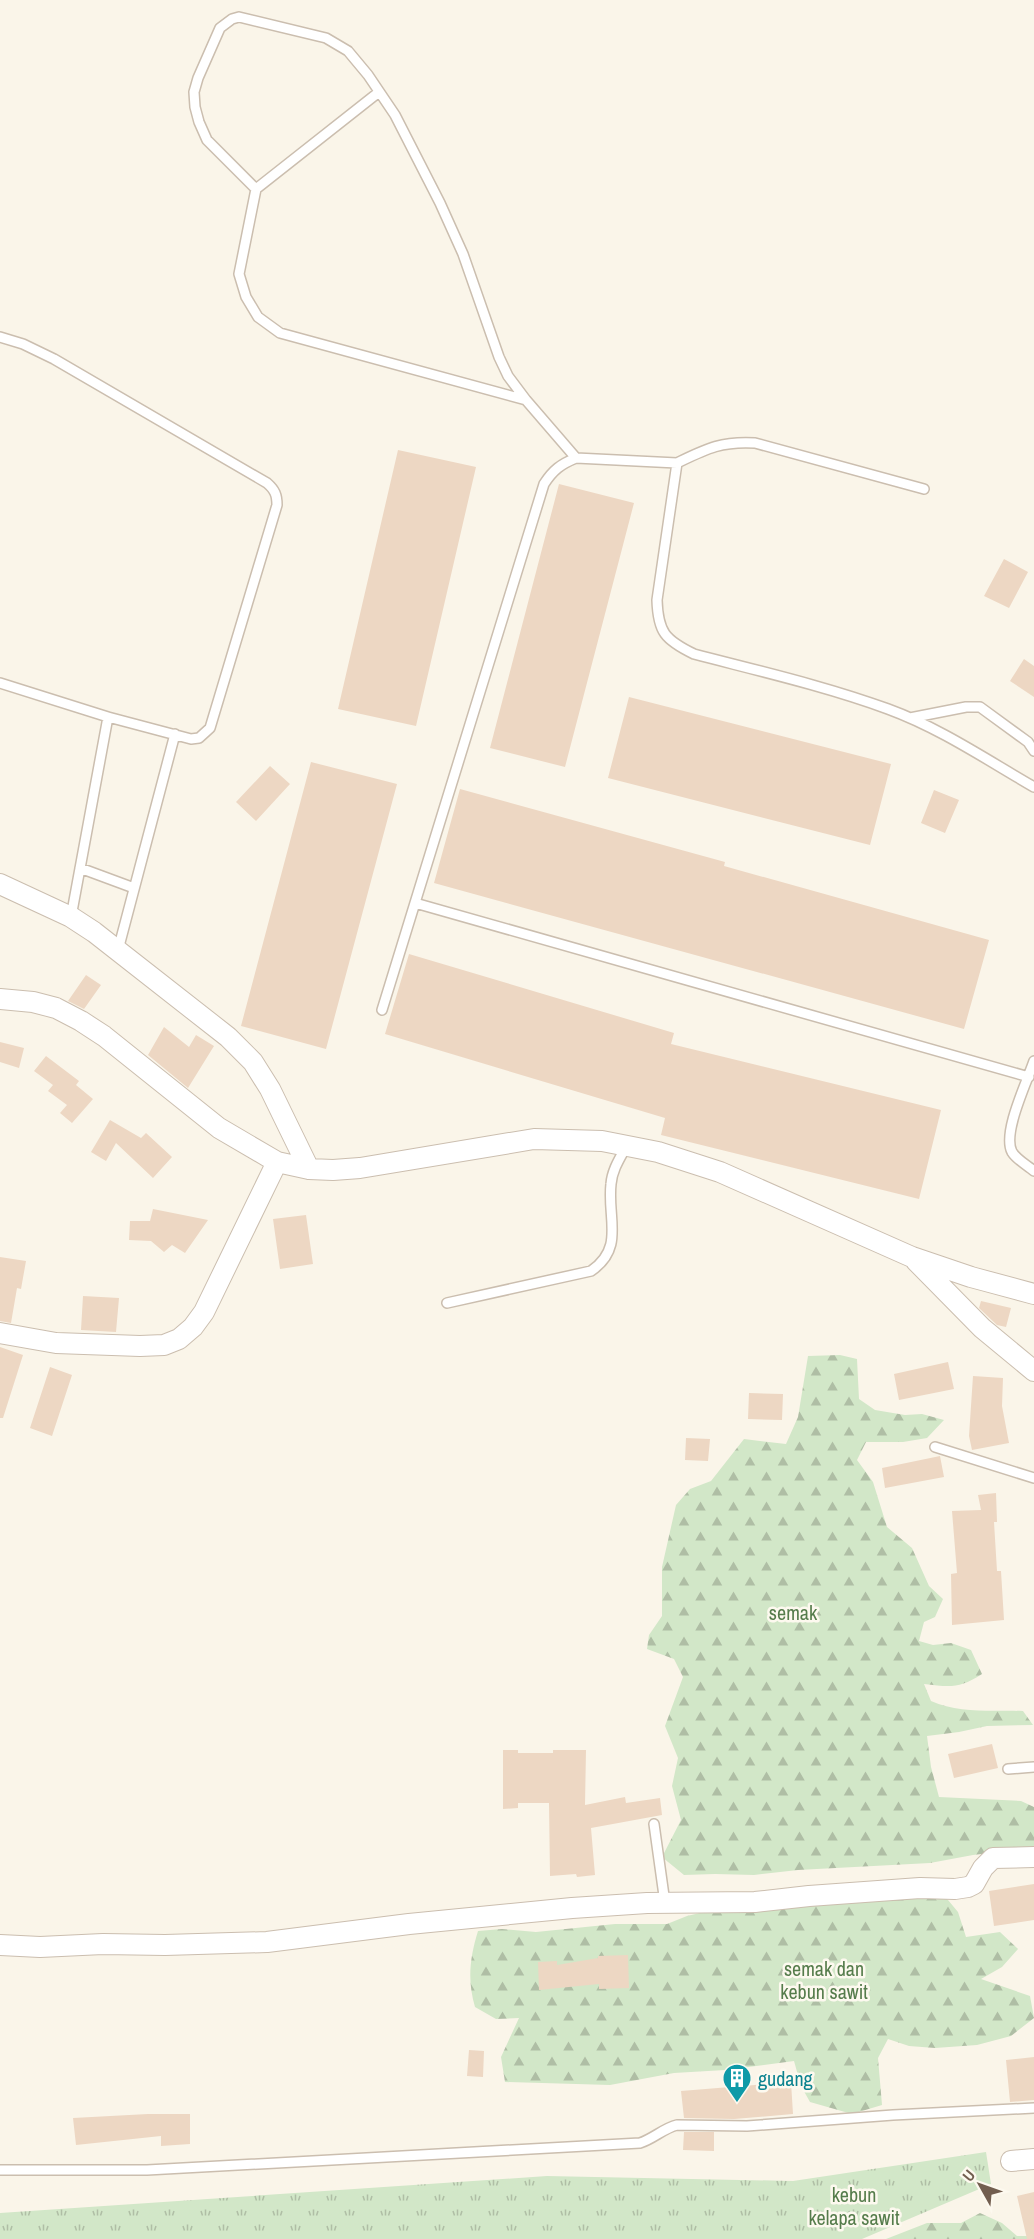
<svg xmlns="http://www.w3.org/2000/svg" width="1034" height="2239" viewBox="0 0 1034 2239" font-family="'Archivo Narrow',sans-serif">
	<defs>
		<pattern id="forest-firs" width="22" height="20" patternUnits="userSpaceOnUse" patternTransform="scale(1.5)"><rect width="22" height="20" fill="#d2e7c8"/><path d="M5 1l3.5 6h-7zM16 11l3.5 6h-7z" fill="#afbea5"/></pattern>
		<pattern id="park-tufts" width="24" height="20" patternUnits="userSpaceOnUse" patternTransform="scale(1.5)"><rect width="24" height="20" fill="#d2e7c8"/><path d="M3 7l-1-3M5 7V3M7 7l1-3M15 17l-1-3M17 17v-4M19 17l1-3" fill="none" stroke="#afbea5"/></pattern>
	</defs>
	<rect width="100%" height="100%" fill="#faf5e9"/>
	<path fill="url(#forest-firs)" d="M840 1355 857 1359 859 1399 875 1410 905 1415 922 1414 944 1420 927 1438 903 1442H866L857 1460 873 1482 887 1527 912 1548 929 1586 943 1599 935 1617 924 1622 919 1641 933 1645 951 1643 971 1650 982 1674C959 1689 950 1687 924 1684L931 1701C960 1714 992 1710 1023 1711L1033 1725 987 1726 959 1732 927 1736 931 1767 939 1797 1021 1801 1034 1807V1848L973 1855 930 1863 798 1870 754 1875 715 1874 684 1875 662 1857 681 1820 672 1786 678 1758 665 1726 683 1677 674 1659 647 1649 649 1635 662 1616V1567L676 1505 690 1489 711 1481 744 1439 786 1444 798 1417 808 1356Z
		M938 1888 958 1912 966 1937 1000 1932 1018 1949 1002 1967 981 1979 1030 1996 1034 2018 1011 2036 977 2045 935 2048 909 2046 888 2039 878 2058 882 2105 852 2114 810 2102 801 2086 794 2061 725 2070 674 2073 610 2085 505 2082 501 2057 519 2018 496 2019 475 2007C467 1980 470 1957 478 1931L502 1929 536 1932 615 1924H667L687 1916 725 1907Z
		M980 2213 1002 2223 1017 2236H1034V2239H886L927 2223H961Z"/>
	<path fill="url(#park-tufts)" d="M986 2152 991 2184 862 2239H0V2213L547 2176 793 2181Z"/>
	<path fill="#edd7c3" d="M398 450 476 467 416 726 338 709Z
		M559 484 634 503 565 767 490 748Z
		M1004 559 1028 572 1009 608 984 596Z
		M1024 659 1034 666V697L1010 681Z
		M629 697 891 764 870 845 608 778Z
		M311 762 397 784 326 1049 241 1026Z
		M270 766 290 784 256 821 236 802Z
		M460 789 725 862 724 866 989 940 964 1029 434 883Z
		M934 790 959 800 945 833 921 823Z
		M409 954 674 1033 671 1044 941 1110 919 1199 661 1135 665 1118 385 1034Z
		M86 975 101 985 84 1009 68 1001Z
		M164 1027 189 1047 196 1035 214 1046 188 1088 148 1055Z
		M0 1042 24 1048 19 1068 0 1062Z
		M46 1056 79 1081 76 1085 93 1099 72 1123 60 1113 67 1105 48 1091 53 1085 34 1071Z
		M110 1120 141 1138 146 1133 172 1157 153 1178 116 1143 106 1161 91 1152Z
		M153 1209 208 1220 185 1253 172 1245 164 1252 151 1241 129 1240 130 1221H150Z
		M306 1215 313 1264 280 1269 273 1219Z
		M0 1257 26 1261 21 1289 17 1288 11 1323 0 1321Z
		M83 1296 119 1298 116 1332 81 1330Z
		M981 1301 1011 1308 1006 1327 997 1325 979 1308Z
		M0 1347 23 1355 3 1418H0Z
		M948 1362 954 1389 899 1400 894 1374Z
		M50 1367 72 1375 52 1436 30 1428Z
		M973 1376 1003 1378 1002 1406 1009 1443 972 1450 969 1436Z
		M749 1393 783 1394 782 1420 748 1419Z
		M686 1438 710 1439 708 1461 685 1460Z
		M940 1456 944 1477 885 1488 882 1468Z
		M996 1493 997 1522H994L997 1571H1001L1004 1620 952 1625 951 1574 957 1573 952 1511 981 1510 978 1495Z
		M992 1744 998 1768 954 1778 948 1754Z
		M503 1750H518V1753H553V1750H586L585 1805 625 1797 626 1803 660 1798 662 1815 591 1828 595 1875 577 1877 576 1874 550 1876 549 1803H518V1808L503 1809Z
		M1034 1884V1920L994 1926 989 1891Z
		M628 1955 629 1988 599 1989V1984L539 1990 538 1962 557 1961V1965L598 1958V1956Z
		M469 2050 484 2051 483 2077 467 2076Z
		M1034 2057V2100L1010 2102 1006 2060Z
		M791 2082 793 2114 734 2119 684 2118 681 2091Z
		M148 2114H190V2144L161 2146V2136L76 2145 73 2118Z
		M684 2132H714V2151L683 2150Z
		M1034 2192V2239H1027L1017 2196Z"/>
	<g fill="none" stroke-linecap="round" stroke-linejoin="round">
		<g stroke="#cbbeaf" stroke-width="12">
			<path id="service" d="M256 189 379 92
				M0 337 23 344 54 359 267 483C275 490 277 495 277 505L210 728 199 738 191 739 108 717
				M526 400 280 333 258 317 246 297 239 274 256 189 207 140 199 122 195 107 194 92 198 78 220 28 232 19 239 17 326 38 348 51 368 75 395 115 440 203 463 254 499 357 508 376 526 400 576 458
				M924 489 755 443C721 441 706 449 677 463L657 600C658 632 665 640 694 654 759 671 825 686 888 709 940 728 987 760 1034 787
				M0 683 108 717 71 917
				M910 718 966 707H980L1028 742 1034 751
				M80 868 134 888
				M415 903 1029 1077
				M118 950 175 734
				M382 1010 544 484C553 470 561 464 576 458L677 463
				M1034 1061C1027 1082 1002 1133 1012 1152 1017 1160 1027 1165 1034 1171
				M447 1303 591 1271C625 1248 607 1218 611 1184 612 1170 620 1158 627 1145
				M935 1447 1034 1478
				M1008 1769 1034 1767
				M654 1824 665 1903
				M0 2170H147L640 2143C653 2139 664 2128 677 2125L747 2126 893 2115 1034 2108"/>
		</g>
		<g stroke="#cbbeaf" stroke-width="22">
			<path id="minor" d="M0 884 71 917 94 932 228 1037 253 1062 270 1089 309 1169
				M0 999 33 1002 56 1008 81 1021 104 1036 219 1128 277 1162
				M916 1261 982 1328 1034 1371
				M0 1333 56 1343 140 1346 164 1345 179 1339 193 1327 204 1312 277 1162 309 1169 333 1170 360 1168 534 1139 602 1141 658 1152 720 1172 912 1257 971 1277 1034 1294
				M0 1945 40 1947 103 1944 165 1945 267 1942 409 1924 572 1908 647 1903 755 1902 809 1896 920 1888 955 1889 968 1887 974 1884 983 1868 993 1858 1034 1857
				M1011 2161 1034 2159"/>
		</g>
		<use href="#service" stroke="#fff" stroke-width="9"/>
		<use href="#minor" stroke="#fff" stroke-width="20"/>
	</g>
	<defs>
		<g id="building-pin" transform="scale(1.5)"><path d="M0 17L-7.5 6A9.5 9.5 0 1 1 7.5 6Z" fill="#0f9aa8" stroke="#fdf9ef"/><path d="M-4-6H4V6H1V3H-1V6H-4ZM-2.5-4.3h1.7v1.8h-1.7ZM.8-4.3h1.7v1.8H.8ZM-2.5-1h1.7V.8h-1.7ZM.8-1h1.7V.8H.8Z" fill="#fff"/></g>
	</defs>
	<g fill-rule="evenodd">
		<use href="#building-pin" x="737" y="2078"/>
	</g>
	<g text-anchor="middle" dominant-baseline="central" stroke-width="5" stroke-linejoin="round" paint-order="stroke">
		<g font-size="20" fill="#557c4b" stroke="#fdf9ef">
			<text x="793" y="1612">semak</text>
			<text x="824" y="1968">semak dan<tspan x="824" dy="23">kebun sawit</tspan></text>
			<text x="854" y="2194">kebun<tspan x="854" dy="23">kelapa sawit</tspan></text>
		</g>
		<g font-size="20" fill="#0d838f" stroke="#fdf9ef" text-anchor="start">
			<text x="758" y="2078">gudang</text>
		</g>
	</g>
	<g transform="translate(980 2185) rotate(310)" stroke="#fdf9ef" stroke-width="4.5" paint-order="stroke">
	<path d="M0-4.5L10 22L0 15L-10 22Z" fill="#725e4f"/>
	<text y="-9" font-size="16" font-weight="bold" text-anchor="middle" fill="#725e4f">U</text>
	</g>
</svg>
